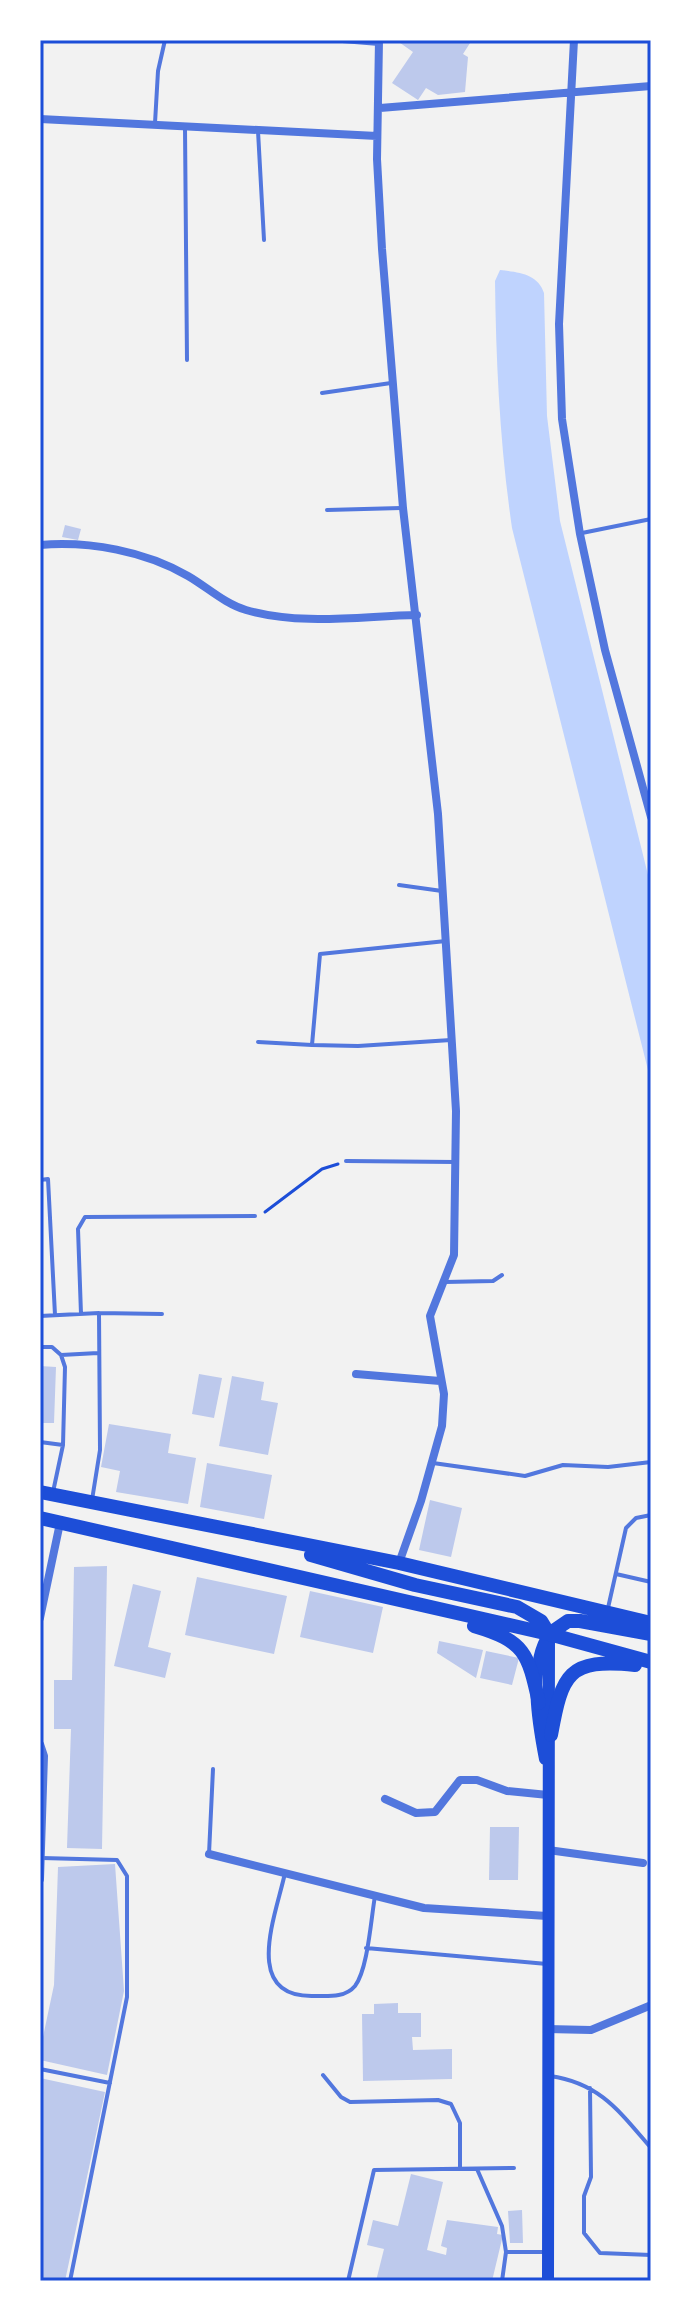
<svg xmlns="http://www.w3.org/2000/svg" width="691" height="2321" viewBox="0 0 691 2321" font-family="Roboto,sans-serif">
	<rect width="100%" height="100%" fill="#f2f2f2"/>
	<path fill="#bfd3fe" d="M500 270C519 272 538 274 544 293L547 416 560 521 651 887V1082L512 528C500 445 496 364 495 281Z"/>
	<path fill="#bdc9ec" d="M396 40H472L463 54 468 57 465 92 438 95 426 88 418 100 392 83 413 52Z
		M65 525 81 529 78 540 62 537Z
		M40 1366 56 1367 54 1423H40Z
		M199 1374 222 1378 214 1418 192 1414Z
		M232 1376 264 1382 261 1400 278 1403 268 1455 219 1446Z
		M109 1424 171 1434 168 1453 196 1458 188 1504 116 1492 120 1471 101 1467Z
		M207 1463 272 1475 264 1519 200 1507Z
		M430 1500 462 1508 451 1557 419 1550Z
		M107 1566 102 1849 67 1848 71 1729H54V1680H72L74 1567Z
		M197 1577 287 1596 274 1654 185 1635Z
		M133 1584 161 1591 148 1647 171 1653 165 1678 114 1666Z
		M310 1591 383 1607 373 1653 300 1637Z
		M439 1641 483 1650 476 1678 437 1653Z
		M486 1651 519 1658 512 1685 480 1678Z
		M490 1827H519L518 1880H489Z
		M115 1864 124 1991 107 2075 40 2060V2051L54 1985 58 1867Z
		M398 2003V2013H421V2037H412L413 2050 452 2049V2079L363 2081 362 2014H374V2004Z
		M40 2078 105 2092 65 2281H40Z
		M411 2174 443 2182 427 2250 446 2255 447 2248 441 2246 447 2220 498 2227 497 2234 503 2235 492 2281H376L384 2249 367 2245 373 2220 398 2226Z
		M522 2210 523 2243H510L508 2211Z"/>
	<g fill="none" stroke-linecap="round" stroke-linejoin="round">
		<path stroke="#1d4ed8" stroke-width="3" d="M265 1212 322 1169 338 1164"/>
		<path stroke="#5277de" stroke-width="4" d="M330 40 379 44
			M155 123 158 71 165 40
			M185 128 187 360
			M258 131 264 240
			M322 393 391 383
			M327 510 401 508
			M582 533 651 519
			M399 885 442 891
			M446 941 320 954 312 1045 358 1046 451 1040
			M258 1042 312 1045
			M346 1161 455 1162
			M40 1180 48 1179 55 1315
			M445 1282 493 1281 502 1275
			M99 1313 162 1314
			M81 1314 78 1229 85 1217 255 1216
			M40 1316 99 1313 100 1450 92 1500
			M40 1347H52L61 1355 65 1367 63 1445 53 1492
			M61 1355 98 1353
			M40 1442 63 1445
			M433 1463 525 1476 563 1465 608 1467 651 1462
			M616 1574 651 1582
			M608 1608 626 1528 636 1518 651 1515
			M209 1854 213 1769
			M42 1858 117 1860 127 1876V1997L70 2281
			M285 1873C276 1915 241 1998 314 1996 328 1996 345 1998 355 1986 368 1969 371 1918 375 1896
			M366 1948 547 1964
			M40 2069 110 2083
			M323 2075 341 2097 350 2102 438 2100 451 2104 460 2123V2169
			M550 2076C600 2083 620 2112 651 2148
			M590 2088 591 2177 584 2196V2233L600 2253 651 2255
			M477 2169 502 2226 506 2252
			M348 2281 374 2170 514 2168
			M502 2281 506 2252H546"/>
		<path stroke="#5277de" stroke-width="8" d="M379 40 377 159 382 249 403 508 438 814 456 1111 454 1255 430 1316 444 1394 442 1426 421 1501 399 1563
			M574 40 559 324 562 419 580 534 605 650 651 817
			M380 108 651 86
			M40 119 377 136
			M40 545C90 541 145 551 188 576 207 587 225 604 246 610 302 626 361 616 417 615
			M356 1374 440 1381
			M40 1618 60 1523
			M40 1744 44 1756 40 1879
			M385 1799 416 1813 435 1812 460 1780H477L507 1791 548 1795
			M548 1850 643 1863
			M209 1854 424 1908 547 1916
			M547 2029 591 2030 649 2006"/>
		<path stroke="#1d4ed8" stroke-width="12" d="M545 1759C538 1723 528 1666 549 1634
			M548 2281 549 1634"/>
		<path stroke="#1d4ed8" stroke-width="14" d="M40 1492 399 1563 651 1623
			M40 1518 549 1634 651 1662
			M311 1555 415 1585 517 1607 541 1621 549 1634
			M474 1626C525 1641 528 1653 539 1703
			M549 1634 568 1621H580L651 1634
			M551 1735C562 1674 568 1658 635 1665"/>
	</g>
	<rect width="691" height="2321" fill="none" stroke="#ffffff" stroke-width="84"/>
	<rect x="42" y="42" width="607" height="2237" fill="none" stroke="#1d4ed8" stroke-width="3"/>
</svg>
